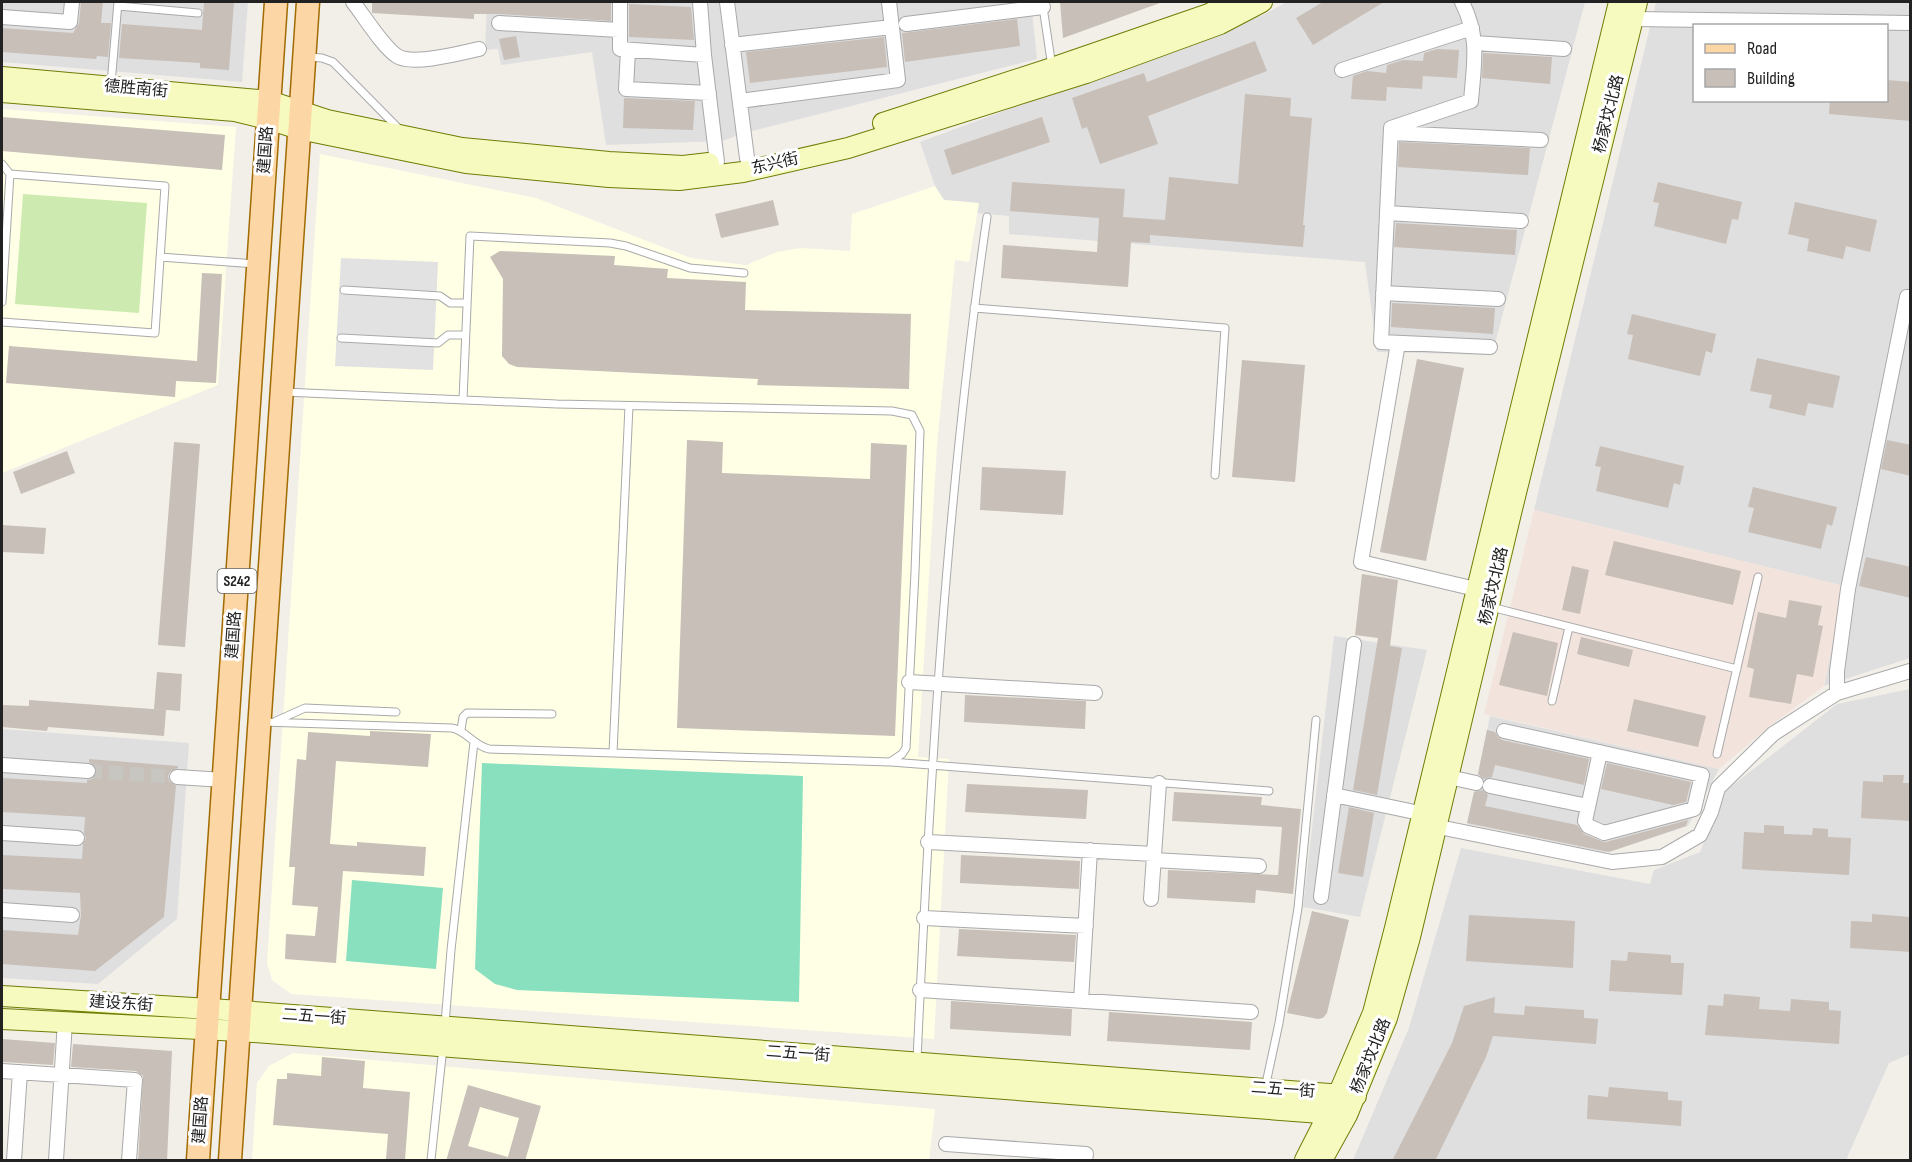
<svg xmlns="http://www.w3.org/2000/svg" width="1912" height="1162" viewBox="0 0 1912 1162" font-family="'Sofia Sans Condensed','Noto Sans SC',sans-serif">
	<rect width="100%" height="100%" fill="#f2efe9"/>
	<path fill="#e0dfdf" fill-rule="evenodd" d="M2 2H248L242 82 2 62Z
		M487 2H1031L1037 59 744 133 722 141 606 145 592 52 501 65 498 49 485 50Z
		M1287 2H1585L1492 355 1377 352 1365 262 1009 234V216L977 213 978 203 944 200 935 186 920 142 1263 15Z
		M1656 2H1910V658L1824 686 1844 586 1534 510ZM1694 26H1886V100H1694Z
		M1334 636 1427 650 1360 917 1303 907Z
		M1910 689V1054L1889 1063 1846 1160H1353L1409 1028 1461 848 1650 884 1654 870 1700 852 1724 792 1837 704Z
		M1490 716 1719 769 1688 826 1612 851 1604 852 1467 824Z
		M2 729 189 743 177 919 98 984 2 978Z"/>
	<path fill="#ffffe5" d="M2 109 236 127 218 385 2 473Z
		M320 154 536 198 691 258 746 265 777 252 801 248 850 251 852 214 935 186 944 200 979 203 969 262 955 260 937 446 918 757 949 759 934 1039 291 994 272 980 267 963Z
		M293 1053 935 1109 929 1160H252L257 1083 269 1066Z"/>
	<path fill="#f3e3dd" d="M1534 510 1844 586 1824 686 1770 726 1719 769 1484 714Z"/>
	<path fill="#cdebb0" d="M23 194 147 203 139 313 15 304Z"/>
	<path fill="#88e0be" d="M482 763 803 776 799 1002 517 990 495 984 475 969Z
		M352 880 443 888 436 969 346 961Z"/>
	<path fill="#e2e2e2" d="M341 258 438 262 433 370 335 366Z"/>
	<path fill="#c7bfb8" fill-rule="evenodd" d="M81 2H103L101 23H111L108 57 97 56 96 59 2 52V28L73 33 79 23Z
		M204 2H234L229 70 200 68V63L119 58 122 24 202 30Z
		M372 2H606V3H611V21L500 14H474V19L372 13Z
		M1060 2H1159L1160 3 1063 38Z
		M1323 2H1384L1313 45 1296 18Z
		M629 4 691 7 694 40 629 37Z
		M1017 19 1020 46 905 62 902 33Z
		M516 36 520 57 504 60 499 39Z
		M884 37 887 67 750 83 746 52Z
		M1255 41 1267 71 1148 116 1158 144 1100 164 1087 127 1082 129 1072 98 1144 73 1147 82Z
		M1437 49 1459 50 1457 78 1423 76 1422 89 1387 87 1386 101 1351 99 1353 76 1367 71 1386 73 1387 65 1403 60 1423 61 1424 53Z
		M1483 53 1552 57 1550 84 1482 78Z
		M1887 80 1911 82V121L1829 114 1830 100H1887Z
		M1245 94 1291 98 1290 116 1312 118 1303 225H1305L1303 247 1150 235V243L1131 242 1128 287 1001 278 1003 245 1097 252 1099 218 1010 211 1012 182 1125 189 1123 217 1165 220 1169 177 1238 184Z
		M624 98 695 101 693 130 623 128Z
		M2 117 225 135 222 170 2 151Z
		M1042 117 1050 142 952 175 944 150Z
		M1399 142 1530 148 1528 175 1398 167Z
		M1658 182 1742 202 1738 220 1732 219 1726 244 1654 226 1659 203 1653 202Z
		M773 200 779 225 721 238 715 214Z
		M1795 202 1877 220 1870 252 1846 246 1843 259 1807 251 1809 239 1788 234Z
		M1396 223 1517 230 1515 255 1394 247Z
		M500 251 615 256 614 265 668 269 667 278 746 282 745 310 911 314 909 389 757 385 758 379 517 367 509 364 502 356 503 279 490 257Z
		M202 273 222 274 216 383 176 381 175 397 6 383 9 346 197 361Z
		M1392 303 1495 308 1493 334 1391 327Z
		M1632 314 1716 334 1712 353 1706 351 1700 376 1628 359 1633 335 1627 334Z
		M1757 358 1840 376 1833 408 1808 403 1805 416 1769 408 1772 395 1750 391Z
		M1417 359 1464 368 1426 561 1380 552Z
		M1242 360 1305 365 1295 482 1232 477Z
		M687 440 723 442 722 473 870 479 871 443 907 445 895 736 677 728Z
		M1887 440 1911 445V476L1881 469Z
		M174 442 200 444 185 647 158 645Z
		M1600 446 1684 466 1680 485 1674 483 1668 508 1596 491 1601 467 1595 466Z
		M67 451 75 473 21 494 13 472Z
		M982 467 1066 471 1063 515 980 510Z
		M1753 487 1837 507 1832 526 1827 524 1821 549 1748 532 1754 508 1748 507Z
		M2 525 46 528 44 554 2 552Z
		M1614 541 1741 571 1733 605 1605 575Z
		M1866 557 1911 567V598L1859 586Z
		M1572 566 1589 570 1580 614 1562 610Z
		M1362 574 1398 580 1390 646 1402 648 1377 795 1353 790 1378 638 1355 635Z
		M1789 600 1822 606 1818 625 1823 626 1813 677 1797 674 1791 704 1749 697 1754 669 1747 667 1758 612 1786 618Z
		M1513 632 1558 643 1547 696 1499 685Z
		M1581 637 1633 650 1629 667 1577 654Z
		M157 672 182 674 180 711 154 709Z
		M965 695 1086 701 1085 729 964 722Z
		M1634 699 1706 716 1698 747 1627 731Z
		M29 700 166 710 164 736 48 727 47 731 2 727V705L29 706Z
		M1487 730 1495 732 1498 737 1502 740 1589 759 1584 785 1495 765 1492 777 1484 779 1478 774Z
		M370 731 431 734 428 767 336 761 330 844 357 846V842L426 847 424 876 343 871 336 963 285 959 286 934 315 936 318 907 292 905 295 867H289L297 759 306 760 308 732 370 736Z
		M89 759 178 766V768L170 772 168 776 169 781 176 786 164 917 95 971 2 964V930L78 935 81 915 80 893 2 889V855L82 859 83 844 86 838 84 833 85 817 2 812V778L87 783V780L92 779 97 772 96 767 89 762Z
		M1607 763 1691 782 1686 802 1673 805 1601 789Z
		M1883 775H1904L1903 783H1911V821L1861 818 1863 781 1883 782Z
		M967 784 1088 790 1086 819 965 812Z
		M1482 790 1488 795 1485 806 1577 825 1584 834 1601 841 1606 842 1688 820 1686 826 1609 852 1467 823 1474 792Z
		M1174 792 1262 797 1261 805 1301 809 1293 894 1256 890 1255 903 1167 898 1168 870 1278 875 1282 827 1172 821Z
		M1349 807 1374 813 1363 877 1338 873Z
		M1764 825 1784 826V834L1812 835 1813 828 1828 829V837L1851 838 1849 875 1742 869 1744 832 1764 833Z
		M961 855 1080 861 1079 889 960 883Z
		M1312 911 1349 920 1327 1013 1323 1018 1318 1019 1287 1013Z
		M1872 914 1911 917V952L1850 948 1851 921 1872 922Z
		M1469 915 1575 921 1573 968 1466 961Z
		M959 929 1076 935 1074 962 957 956Z
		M1628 952 1671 955V963H1684L1682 995 1609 991 1611 960 1627 961Z
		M1724 994 1760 997 1759 1009 1790 1011 1791 999 1829 1002V1010L1841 1011 1839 1044 1705 1035 1708 1005 1723 1006Z
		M1495 997 1494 1013 1524 1015 1525 1006 1584 1010V1018L1598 1019 1596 1044 1493 1036 1486 1057 1435 1161H1392L1452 1043 1464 1006Z
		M951 1001 1072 1009 1071 1036 950 1029Z
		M1109 1012 1252 1022 1250 1050 1107 1041Z
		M2 1039 55 1043 53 1065 2 1062Z
		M73 1044 172 1051 167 1161H138L143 1076 136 1071 71 1067Z
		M322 1057 365 1061 363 1088 410 1092 405 1160 386 1159 388 1134 273 1125 277 1079H287V1073L321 1076Z
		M468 1085 541 1106 525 1161H446ZM480 1107 519 1118 507 1160 508 1157 468 1146Z
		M1609 1087 1668 1092V1100L1682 1101 1681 1126 1587 1119 1588 1095 1608 1097Z"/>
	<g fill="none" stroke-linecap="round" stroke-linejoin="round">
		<path stroke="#c8c6c1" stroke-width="14" stroke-dasharray="14 7" stroke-linecap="butt" d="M88 771 177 777"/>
		<g stroke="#a9a9a9" stroke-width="9">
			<path id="lane" d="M118 6 198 13
				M1043 7 1052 67
				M308 57 322 58 333 62 400 130
				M111 84 118 2
				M2 164 10 174 2 302
				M160 257 256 264
				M344 290 440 296 450 303H467
				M974 308 1225 328 1215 475
				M2 322 155 333 165 186 10 174
				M341 338 438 343 448 335H465
				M463 400 470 236 610 243 626 246 690 268 744 273
				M1491 607 1737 669
				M1552 701 1569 627
				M276 721 305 708 396 712
				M262 722 452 728C467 731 473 745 489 749L890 762 902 754 906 748 915 572 920 431 912 415 892 411 557 404 284 392
				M461 730 463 717 467 713 552 714
				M613 753 629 406
				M1717 754 1758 577
				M891 762 1269 791
				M445 1024 451 950 474 742
				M917 1060C930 778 946 497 987 217
				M1265 1088 1279 1023 1298 908 1316 720
				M431 1160 443 1047"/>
		</g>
		<g stroke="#a9a9a9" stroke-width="16">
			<path id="street" d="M353 2C364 16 383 47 397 56 412 66 461 53 479 49
				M620 2V49L704 55 717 162
				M700 2 704 55
				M727 2 747 158
				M1462 2C1480 38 1474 63 1471 101L1391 128 1381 342 1490 347
				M2 17 70 22 72 2
				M1633 19 1910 23
				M499 23 619 30
				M906 24 1043 7
				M1475 43 1564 49
				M732 45 892 27
				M628 50 626 89 709 93
				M1342 70 1472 28
				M740 101 898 80 889 2
				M1391 133 1541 140
				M1387 213 1521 221
				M1383 293 1498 299
				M1398 343 1361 562 1484 591
				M909 682 1095 693
				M1837 693V671L1848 589 1907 297H1910
				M1504 731 1702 775 1694 809 1604 833 1588 826 1585 821 1600 752
				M2 765 88 771
				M1440 775 1476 783
				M177 777 224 780
				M1490 786 1588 806
				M1334 795 1429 815
				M1429 825 1612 862 1662 857 1700 835 1711 812 1718 788 1773 734 1837 693 1910 671
				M2 833 77 838
				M928 842 1154 854
				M1154 860 1259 866
				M1321 897 1354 644
				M1151 899 1159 783
				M2 910 72 915
				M924 918 1086 926
				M920 990 1251 1012
				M1081 1001 1090 850
				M2 1071 135 1080 129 1160
				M946 1144 1086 1154 1085 1160
				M14 1160 20 1072
				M56 1160 65 1022"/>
		</g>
		<g stroke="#707d05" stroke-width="22">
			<path id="secondary" d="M2 77 269 101 327 120 462 148 609 162 683 166 709 163
				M2 92 235 111 268 119 299 129 466 163 609 177 679 180 743 172 848 148 1086 73 1220 24 1262 2
				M883 123 1052 68 1209 14 1231 2
				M2 996 241 1011 1356 1096
				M2 1019 240 1031 1347 1115
				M1305 1160 1338 1095 1373 1013 1395 928 1619 2
				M1322 1160 1347 1115 1387 1018 1410 937 1512 509 1637 2"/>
		</g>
		<g stroke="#a06b00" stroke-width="25">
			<path id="primary" d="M198 1160 276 2
				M230 1160 308 2"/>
		</g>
		<use href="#lane" stroke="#fff" stroke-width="7"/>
		<use href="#street" stroke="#fff" stroke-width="14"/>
		<use href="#secondary" stroke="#f7fabf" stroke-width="20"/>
		<use href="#primary" stroke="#fcd6a4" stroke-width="22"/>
	</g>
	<g text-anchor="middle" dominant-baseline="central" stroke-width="6" stroke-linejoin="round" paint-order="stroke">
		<rect fill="#fff" stroke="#646464" stroke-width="1.5" x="217.5" y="569" width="39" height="24" rx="4.5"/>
		<g font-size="15" font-weight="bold" fill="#222">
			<text x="237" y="581">S242</text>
		</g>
		<g font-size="16" fill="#222" stroke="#fff">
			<text transform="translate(136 89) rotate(5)">德胜南街</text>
			<text transform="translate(1609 114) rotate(-76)">杨家坟北路</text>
			<text transform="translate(266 150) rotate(-86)">建国路</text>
			<text transform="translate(775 164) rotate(-13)">东兴街</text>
			<text transform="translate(1494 586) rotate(-77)">杨家坟北路</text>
			<text transform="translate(234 635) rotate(-86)">建国路</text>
			<text transform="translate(121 1004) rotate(4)">建设东街</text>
			<text transform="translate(314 1017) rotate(4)">二五一街</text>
			<text transform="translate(798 1054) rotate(4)">二五一街</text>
			<text transform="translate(1371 1056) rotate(-68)">杨家坟北路</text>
			<text transform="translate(1283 1090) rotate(4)">二五一街</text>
			<text transform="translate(201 1120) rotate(-86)">建国路</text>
		</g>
	</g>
	<rect width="1912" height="1162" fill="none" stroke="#222222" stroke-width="6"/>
	<rect x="1693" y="24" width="195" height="78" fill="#ffffff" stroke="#a7a7a7" stroke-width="1.5"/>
	<rect x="1705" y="44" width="30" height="9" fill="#fcd6a4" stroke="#a7a7a7" stroke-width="1.5"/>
	<text x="1747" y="54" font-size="18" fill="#222222">Road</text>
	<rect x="1705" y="69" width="30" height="18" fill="#c7bfb8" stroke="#a7a7a7" stroke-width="1.5"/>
	<text x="1747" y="84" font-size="18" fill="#222222">Building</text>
</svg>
